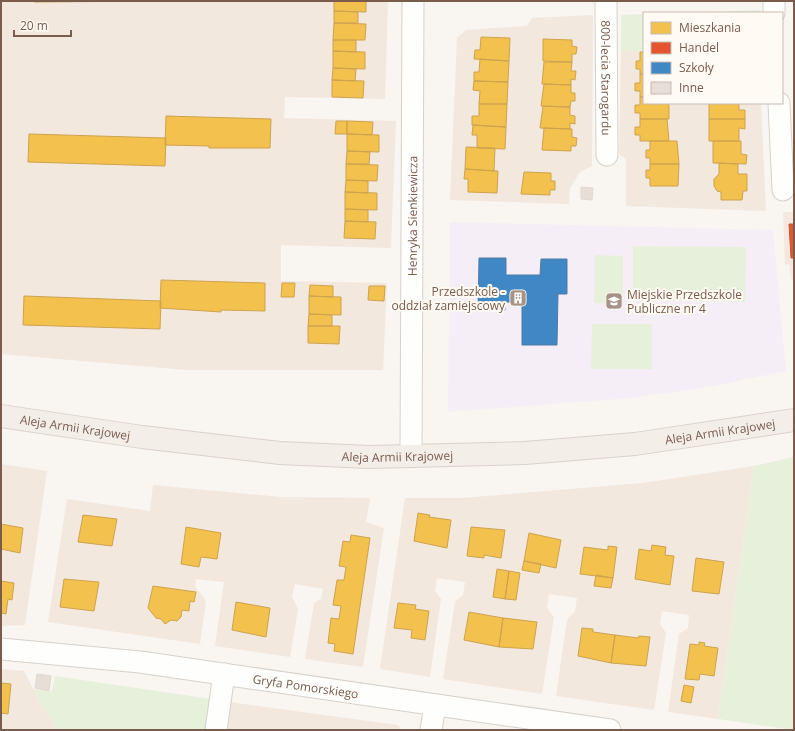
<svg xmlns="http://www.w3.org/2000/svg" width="795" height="731" viewBox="0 0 795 731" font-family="'Open Sans',sans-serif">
	<rect width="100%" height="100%" fill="#f9f5f0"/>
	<path fill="#f2e8de" d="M1 1H388L385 99 285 97 284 118 396 121 391 248 281 245V281L387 283 383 370H186L1 354Z
		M593 15 592 166 580 172 570 188 569 204 450 200 457 38 466 30 527 26 532 18Z
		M621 51H644V103H761L766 211 626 206V159L619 154Z
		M1 464 47 471 25 625 1 626Z
		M754 466 718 719 668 712 679 634 688 628 689 615 662 611 660 624 666 633 654 710 556 696 567 619 575 612 577 598 549 594 547 608 554 617 542 694 443 679 455 602 463 595 465 582 437 578 435 591 441 599 430 677 380 669 405 498H463L643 483Z
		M153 485 281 497 370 498 366 522 384 528 363 667 305 659 314 603 321 599 323 589 295 584 292 596 298 609 290 657 215 646 224 582 196 579 195 586 206 601 200 644 48 622 67 499 150 511Z
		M1 669 24 671 42 706 59 730H1Z
		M229 702 398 725 402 730H225Z"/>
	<path fill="#f6e8e1" d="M783 212H794V279L791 280 789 264 785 265Z"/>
	<path fill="#f6eef6" d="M450 222 773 230 786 371 709 387 632 398 448 412Z"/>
	<path fill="#e7f0db" d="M760 10V13H684Z
		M644 14V51H621V15Z
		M633 246 746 247 745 302 633 300Z
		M595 255 623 256V304L594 303Z
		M592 324H652V369H591Z
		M794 457V730L718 719 754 466Z
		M55 676 211 699 207 730H59L42 706 33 689 52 692Z"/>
	<path fill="#f2c14e" stroke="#cea34e" d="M34 1H170L34 2Z
		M334 1H366V12L334 11Z
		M334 11 358 12V23H334Z
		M334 23 366 24 365 40H333Z
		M481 37 510 38 509 61 474 59 475 50H480Z
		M543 39 572 40V46L577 47 576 54H572V62L543 61Z
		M333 40H356V52L333 51Z
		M333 51 365 52V69L333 68Z
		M640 52H644V74H640V69H636V61H640Z
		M480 59 509 61 508 82 474 81V72H479Z
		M544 62H572L571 71H576L575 80 571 79V85L542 84Z
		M333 68 356 69 355 81 332 80Z
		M640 74H644V97H640V91H635V83H640Z
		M332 80 364 81 363 98 332 97Z
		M474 81 508 82 507 104H479L480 91 473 90Z
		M544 84 571 85V93H575V101H571L570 107 541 106Z
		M640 97H644V103H667L669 105V119H640V113H635V105H640Z
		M709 103H739V110H745V119H709Z
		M479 104H507L506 127 472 125V116H479Z
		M543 106 570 107V115L575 116V124L570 123V129L540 128Z
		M166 116 271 119 270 148H209V146L165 145Z
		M640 119H667L669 141H640V135H635V127H640Z
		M709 119H745V129L739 128V141H709Z
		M336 121H347V134H335Z
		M347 121 373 122 372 135 347 134Z
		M473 125 506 127 505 149 477 148V135H472Z
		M544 128 572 129V137L577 138 576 146H571V151L542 150Z
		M29 134 166 138 165 166 28 162Z
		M347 134 379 135V152L347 151Z
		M650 141H677L679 164H650V158H646V150H650Z
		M713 141H741V154L747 155 746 164 713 163Z
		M466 147 495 148 494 171 465 169Z
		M347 151 370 152 369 164H346Z
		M719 163 738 164V174H747V191H743L742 200H721V192L717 191 714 186V179L719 174Z
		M346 164 378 165 377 181 346 180Z
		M650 164H679L678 186H650V178H646V170H650Z
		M465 169 498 171 497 193 468 192V179H464Z
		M524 172 551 173V181H555V190H550V195L521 194Z
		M346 180 368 181V193L345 192Z
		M345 192 377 193V210L345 209Z
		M345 209 368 210V222L345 221Z
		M345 221 376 222 375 239 344 238Z
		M161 280 265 283V311L221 310V312L160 308Z
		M282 283H295L294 297H281Z
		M310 285 333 286V297L309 296Z
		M369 286H385L384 301 368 300Z
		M24 296 161 301 160 329 23 325Z
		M309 296 341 297V315L309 314Z
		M309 314 332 315V326H308Z
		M308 326H340L339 344 308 343Z
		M418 513 430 515 429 517 451 520 447 548 414 541Z
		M83 515 117 519 112 546 78 542Z
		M1 524 23 528 20 553 1 549Z
		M186 527 221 533 217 559 201 557 199 567 181 564Z
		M471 527 505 530 501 558 484 555V558L467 556Z
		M529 533 561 540 556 568 524 561Z
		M351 535 370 538 353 654 334 651 335 644 328 643 331 618 339 619 341 606 333 605 337 580H344L346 567 339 566 343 541 350 542Z
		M652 545 666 547 665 555 674 556 670 585 635 579 639 549 651 551Z
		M608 546 617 547 613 578 580 574 584 547 608 550Z
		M696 558 724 562 719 594 692 591Z
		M524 561 541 564 539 573 522 570Z
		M497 569 509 571 505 599 493 597Z
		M509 571 520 573 516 600 505 599Z
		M596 575 613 578 611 588 594 586Z
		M64 579 99 582 94 611 60 607Z
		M1 581 14 583 12 600 8 599 6 614 1 613Z
		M153 586 196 592 194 602 190 601 189 611 182 610 181 617 177 621 171 620 165 624 161 619 156 618 148 608Z
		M236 602 270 608 266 637 232 630Z
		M398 603 416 605 415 609 429 611 425 640 411 638 412 630 394 628Z
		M469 612 503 618 499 647 464 640Z
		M503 618 537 622 533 649 499 647Z
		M582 628 593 629V632L615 635 611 663 578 656Z
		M615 635 638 638 639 636 650 637 646 666 611 663Z
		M699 642 705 643 704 646 718 648 714 676 700 674 699 680 685 679 690 644 699 645Z
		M1 683 11 684 8 714 1 713Z
		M684 685 694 687 691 703 681 701Z"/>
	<path fill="#e4572e" stroke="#c45837" d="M789 224H794V258H791Z"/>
	<path fill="#3f88c5" stroke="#517ba1" d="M479 258H506V275H540L541 259H567V294H558L557 345H522V302H505V310H478Z"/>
	<path fill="#e6ded7" stroke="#e2d8d2" d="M581 187 593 188 592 200 581 199Z
		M37 674 51 676 49 691 35 688Z"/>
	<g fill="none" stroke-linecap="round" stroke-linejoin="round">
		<g stroke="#d7d1cb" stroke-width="23">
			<g id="minor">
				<path id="s1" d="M606 1 607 155"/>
				<path d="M774 1V13"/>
				<path d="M779 103 783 190"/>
				<path id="s2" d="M411 456 413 1"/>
				<path id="s3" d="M1 649 140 662 610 730"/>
				<path d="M216 730 224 674"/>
				<path d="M431 730 435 705"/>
			</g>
		</g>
		<g stroke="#dad1cc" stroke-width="24">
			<g id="major">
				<path id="s4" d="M1 416 142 437 280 453 369 457 525 453 635 444 794 420"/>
			</g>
		</g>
		<use href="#minor" stroke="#fefefd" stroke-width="21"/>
		<use href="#major" stroke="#f3eee8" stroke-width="22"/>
	</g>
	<defs>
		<g id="building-square" transform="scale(0.9)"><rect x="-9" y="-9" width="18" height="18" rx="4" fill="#a69286" stroke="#fffaf3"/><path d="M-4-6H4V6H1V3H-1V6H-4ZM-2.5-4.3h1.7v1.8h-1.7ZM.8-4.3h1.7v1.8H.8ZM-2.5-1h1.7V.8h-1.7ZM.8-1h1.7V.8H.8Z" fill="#fff"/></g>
		<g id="school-square" transform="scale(0.9)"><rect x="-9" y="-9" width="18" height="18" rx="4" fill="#a69286" stroke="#fffaf3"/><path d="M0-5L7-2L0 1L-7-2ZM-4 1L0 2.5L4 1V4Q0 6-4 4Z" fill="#fff"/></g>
	</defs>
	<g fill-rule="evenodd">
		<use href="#building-square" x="518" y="298"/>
		<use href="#school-square" x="614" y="301"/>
	</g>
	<g text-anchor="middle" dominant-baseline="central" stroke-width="4" stroke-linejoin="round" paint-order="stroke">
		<g font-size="12" fill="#7a5c4d" stroke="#fffaf3">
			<text stroke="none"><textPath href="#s1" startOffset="77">800-lecia Starogardu</textPath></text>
			<text stroke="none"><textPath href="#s2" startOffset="240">Henryka Sienkiewicza</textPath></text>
			<text stroke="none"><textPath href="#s4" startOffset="75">Aleja Armii Krajowej</textPath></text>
			<text stroke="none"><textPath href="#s4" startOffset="723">Aleja Armii Krajowej</textPath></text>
			<text stroke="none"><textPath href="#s4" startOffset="399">Aleja Armii Krajowej</textPath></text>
			<text stroke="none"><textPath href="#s3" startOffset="307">Gryfa Pomorskiego</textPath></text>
		</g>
		<g font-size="12" fill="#7a5c4d" stroke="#fffaf3" text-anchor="end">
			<text x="505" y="291">Przedszkole -<tspan x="505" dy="14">oddział zamiejscowy</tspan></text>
			<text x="627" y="294" text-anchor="start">Miejskie Przedszkole<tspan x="627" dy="14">Publiczne nr 4</tspan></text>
		</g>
	</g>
	<rect width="795" height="731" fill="none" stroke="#7a5c4d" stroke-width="4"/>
	<rect x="643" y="12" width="140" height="92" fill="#fffaf3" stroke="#cabbb1"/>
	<rect x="651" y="22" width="20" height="12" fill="#f2c14e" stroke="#cabbb1"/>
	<text x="679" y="32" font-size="12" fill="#7a5c4d">Mieszkania</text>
	<rect x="651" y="42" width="20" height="12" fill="#e4572e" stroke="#cabbb1"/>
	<text x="679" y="52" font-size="12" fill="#7a5c4d">Handel</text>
	<rect x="651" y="62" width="20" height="12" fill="#3f88c5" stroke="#cabbb1"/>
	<text x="679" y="72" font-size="12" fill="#7a5c4d">Szkoły</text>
	<rect x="651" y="82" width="20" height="12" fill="#e6ded7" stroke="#cabbb1"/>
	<text x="679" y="92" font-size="12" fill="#7a5c4d">Inne</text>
	<path d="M14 30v6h57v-6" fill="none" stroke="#7a5c4d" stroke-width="2"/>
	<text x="20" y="30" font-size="12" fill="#7a5c4d" stroke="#fffaf3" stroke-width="3" paint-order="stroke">20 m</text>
</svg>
